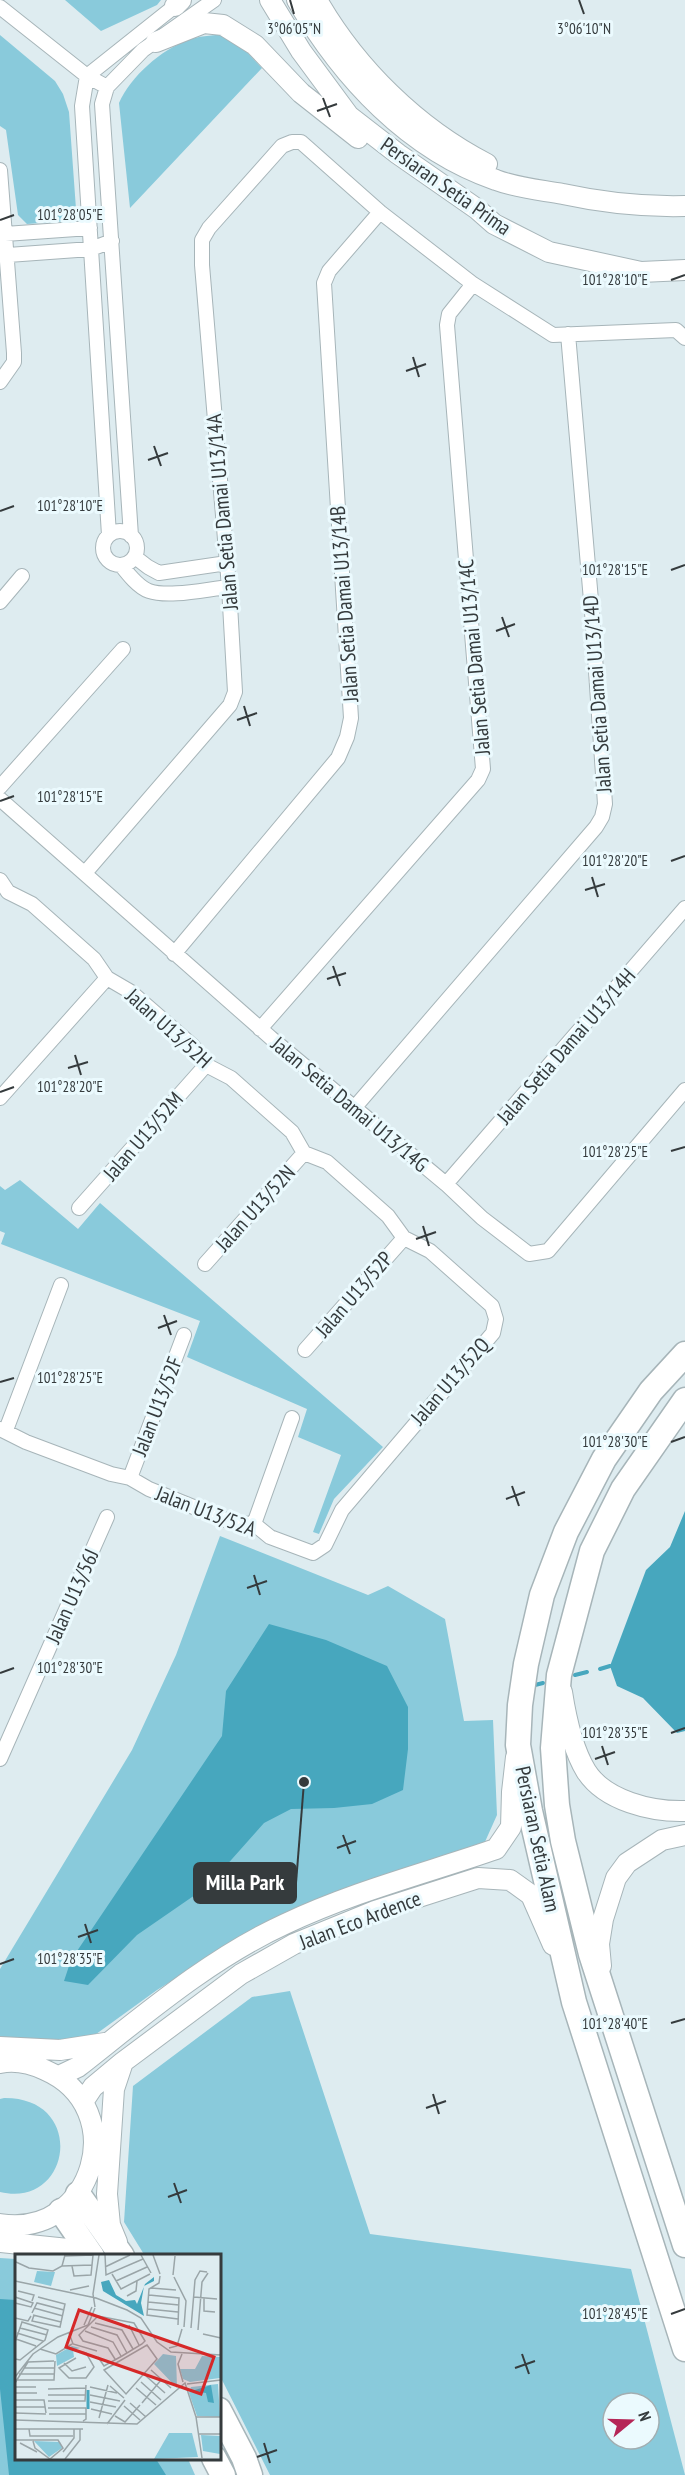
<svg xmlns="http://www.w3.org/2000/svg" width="685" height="2475" viewBox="0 0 685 2475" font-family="'PT Sans Narrow',sans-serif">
	<rect width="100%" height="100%" fill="#deecf0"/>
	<path fill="#89cadb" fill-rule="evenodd" d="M65 0H161L157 5 101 31Z
		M222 34 244 49 262 68 130 208 119 103C131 76 161 50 188 40 198 36 211 36 222 34Z
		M0 35 55 81 63 94 69 112 76 209 68 221 27 224 18 215 6 130 0 126Z
		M20 1180 78 1229 100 1203 383 1447 334 1499 319 1534 313 1532 341 1455 298 1437 307 1409 187 1357 200 1321 1 1244 5 1233 0 1231V1186L5 1190Z
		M220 1536 368 1595 388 1586 445 1619 464 1721 493 1720 497 1815 484 1844 237 1940 157 1990 92 2037 78 2043 0 2039V1969L132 1750 176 1655Z
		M290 1991 370 2234 631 2269 685 2475H270L219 2374V2256H145L124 2222 133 2086 252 1997ZM613 2403H649V2439H613Z
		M4 2098C87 2097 72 2209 0 2192V2099Z
		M0 2258 16 2259V2458L188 2459 195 2475H0Z"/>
	<path fill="#47a7be" d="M685 1511V1731L677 1733 643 1698 617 1686 610 1666 646 1570 670 1547Z
		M269 1624 326 1640 387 1666 408 1707V1749L403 1790 372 1804 334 1808 291 1809 264 1823 208 1886 137 1935 88 1985 64 1981 71 1960 222 1736 226 1691Z
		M0 2299 16 2300V2458L156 2459 166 2475H9L0 2389Z"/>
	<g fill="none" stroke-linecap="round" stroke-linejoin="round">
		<path stroke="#47a7be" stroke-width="4" d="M600 1669 610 1666
			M575 1675 587 1672
			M531 1686 543 1683"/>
		<g stroke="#a7b5b9" stroke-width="16">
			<path id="street" d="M0 7 87 76 107 87
				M0 170 14 353V362L0 382
				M5 234 90 228
				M8 255 91 249 112 241
				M103 548a17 17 0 1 1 34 0a17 17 0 1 1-34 0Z
				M109 535 82 106 87 76 180 2
				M131 536 102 104 107 87 143 50 214 0
				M135 557 148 567 159 573 227 563
				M121 565C128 574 138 587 149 591 169 598 207 589 229 587
				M0 602 22 576
				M0 787 123 649
				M0 799 271 1038 446 1184 482 1218 529 1254 548 1251 685 1090
				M85 873 230 705 235 692 229 587 202 265V240L209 228 282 146 292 142H301L380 212 473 284 553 335 676 330 685 338
				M0 880 8 892 32 904 94 959 107 978 131 992 193 1046 206 1065 231 1078 292 1132 304 1153 327 1162 388 1216 404 1238 430 1251 492 1306 496 1319 493 1333 342 1510 325 1545 313 1553 270 1537 254 1524 233 1523 149 1489 130 1478 111 1474 26 1442 0 1429
				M174 954 338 758 347 737 351 718 324 283 329 271 380 212
				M260 1029 478 780 483 769 447 325 449 314 473 284
				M0 1098 107 978
				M355 1107 596 827 602 817 605 804 592 612 568 334
				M446 1184 685 908
				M79 1208 206 1065
				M205 1264 304 1153
				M305 1350 404 1238
				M6 1430 61 1285
				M130 1478 184 1335
				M254 1524 292 1418
				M0 1759 107 1517"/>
		</g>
		<g stroke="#a7b5b9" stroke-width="22">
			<path id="secondary" d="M270 0 301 51 349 116 398 154 477 209 494 224 549 252 641 272 685 270
				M297 0C342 78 409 150 496 180 517 188 541 190 563 194 604 203 643 207 685 206
				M317 0C356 68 417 128 487 164
				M175 6 181 0
				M156 42 204 23 223 25 255 45 301 93 358 138
				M562 1692C566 1718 572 1748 586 1771 605 1801 652 1812 685 1811
				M601 1966 599 1944 603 1919 616 1878 627 1863 662 1840 685 1835
				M0 2047 60 2050 105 2043
				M0 2063C15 2060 32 2064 45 2070 132 2108 94 2239 0 2224
				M59 2076 78 2067C143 2016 209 1959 285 1924 352 1892 426 1873 496 1849L511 1827 512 1792 516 1757
				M83 2102 93 2087 123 2062 241 1974 294 1944 375 1911 478 1878 510 1880 531 1895 553 1945
				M0 2242 68 2249 81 2256
				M117 2242 110 2225 107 2194 114 2089 123 2062"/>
		</g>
		<g stroke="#a7b5b9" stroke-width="27">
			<path id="highway" d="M685 1354 651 1391 604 1459 566 1532 542 1595 526 1664 520 1705 518 1745 530 1811 574 2002 685 2349
				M685 1400 623 1489 592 1551 559 1675 553 1748 557 1805 563 1841 591 1954 685 2245
				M78 2194 122 2256
				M61 2211 92 2256
				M219 2410 244 2458 250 2475
				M214 2458 223 2475"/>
		</g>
		<use href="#street" stroke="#fff" stroke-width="14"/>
		<use href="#secondary" stroke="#fff" stroke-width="20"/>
		<use href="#highway" stroke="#fff" stroke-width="24"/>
	</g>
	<path fill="none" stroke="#353b3d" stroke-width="2" d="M290 0 294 14M579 0 584 14M323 98 330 117M317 111 337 104M0 220 14 215M671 280 685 275M413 357 419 377M406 371 426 364M154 446 161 466M148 460 168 453M0 511 14 506M671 570 685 565M502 617 509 637M496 631 515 624M244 706 250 726M237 720 257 713M0 801 14 796M671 861 685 856M592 877 598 897M585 890 605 884M333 966 340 986M327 979 346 973M75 1055 81 1075M68 1068 88 1062M0 1092 14 1087M671 1151 685 1147M423 1226 429 1246M416 1239 436 1232M164 1315 171 1335M158 1328 177 1321M0 1382 14 1378M671 1442 685 1437M512 1486 519 1506M506 1499 525 1492M254 1575 260 1595M247 1588 267 1581M0 1673 14 1668M671 1733 685 1728M602 1746 608 1765M595 1759 615 1752M343 1835 350 1854M337 1848 356 1841M85 1924 91 1943M78 1937 98 1930M0 1964 14 1959M671 2023 685 2019M433 2094 439 2114M426 2108 446 2101M174 2183 181 2203M168 2197 187 2190M671 2314 685 2309M522 2354 529 2374M515 2368 535 2361M264 2443 270 2463M257 2457 277 2450"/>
	<g text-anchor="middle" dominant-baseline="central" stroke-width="6" stroke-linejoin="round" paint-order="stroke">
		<g font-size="21" fill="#353b3d" stroke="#ebfafe">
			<text transform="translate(446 186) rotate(35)">Persiaran Setia Prima</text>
			<text transform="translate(222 512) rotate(-95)">Jalan Setia Damai U13/14A</text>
			<text transform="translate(344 604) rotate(-94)">Jalan Setia Damai U13/14B</text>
			<text transform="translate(474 657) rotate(-95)">Jalan Setia Damai U13/14C</text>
			<text transform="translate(597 694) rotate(-94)">Jalan Setia Damai U13/14D</text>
			<text transform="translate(169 1028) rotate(42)">Jalan U13/52H</text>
			<text transform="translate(566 1046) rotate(-49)">Jalan Setia Damai U13/14H</text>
			<text transform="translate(350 1104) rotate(40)">Jalan Setia Damai U13/14G</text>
			<text transform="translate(143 1136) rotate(-49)">Jalan U13/52M</text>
			<text transform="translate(255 1208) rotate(-48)">Jalan U13/52N</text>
			<text transform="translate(354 1294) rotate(-49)">Jalan U13/52P</text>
			<text transform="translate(450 1381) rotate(-49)">Jalan U13/52Q</text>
			<text transform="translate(157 1406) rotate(-69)">Jalan U13/52F</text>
			<text transform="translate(206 1511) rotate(21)">Jalan U13/52A</text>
			<text transform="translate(72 1596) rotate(-66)">Jalan U13/56J</text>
			<text transform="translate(538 1839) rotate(78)">Persiaran Setia Alam</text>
			<text transform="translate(360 1920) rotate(-21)">Jalan Eco Ardence</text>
		</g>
	</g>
	<g transform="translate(15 2254)">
		<rect width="206" height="206" fill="#deecf0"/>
		<path d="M22 17 40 18 36 32 19 28ZM57 92 65 94 58 96 59 103 42 112 41 101ZM148 100 161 102 162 134 139 110ZM187 102 205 103V124L175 128 168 125 165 115H180ZM203 130 205 163 182 162 174 139 176 133ZM154 179H177L183 203 139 205ZM186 181 205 182V200L188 197ZM19 187 45 188 47 194 34 203Z" fill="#89cadb"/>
		<path d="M139 23V27L129 32 126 49 129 62 88 37 86 28 94 26 101 41 111 47 120 46 122 50 130 30ZM196 131 199 149 193 148 191 139 177 137Z" fill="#47a7be"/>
		<path fill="none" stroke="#47a7be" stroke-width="3" d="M73 136V155"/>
		<path fill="none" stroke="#9aa5a8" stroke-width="1.5" d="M90 1 91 21 128 5M126 1 136 19M138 1 145 20M50 2 78 1 76 21 59 22 57 12M1 8 14 14 38 17 47 12 50 1M47 12 77 11M90 13 115 1M97 20 106 35 135 20M158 21 160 2M145 22 144 29 134 35 132 61 163 65M159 23 171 47 169 73M0 27 81 44 112 56 126 64 142 88 156 98 206 101M101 27 132 13M136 34 161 36M55 36 74 32M3 37 19 41 17 47M134 41 164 44 163 71M112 42 121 37 122 27M0 43 18 49 16 53 0 49M179 43 202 45M189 44V57L200 58M133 48 164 51M80 53 78 40 84 1M19 54 48 62M133 55 163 58M17 59 22 49 49 56M18 61 46 68M19 61 17 67 45 73 50 50 23 43M0 64 13 67 16 62M80 69 107 76 118 95M69 71 77 53M114 71 124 91M76 73 102 81 112 99M176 74 180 26 185 17 192 18M183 76 187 28 193 19M70 77 98 88 106 102M2 79 28 87M54 79 58 90 82 97M188 80 206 84M1 85 21 92M0 88 5 74 32 81M132 91 142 105 111 140 89 116ZM154 94 162 92 167 75M25 95 41 100 57 90M58 96 71 99 79 113 71 124H54L44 114 61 104M167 100 163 110 168 128M83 103 89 112 107 102 127 90 130 87 119 69 83 62 64 81 68 87 93 94 100 105M0 105 5 106 30 86 33 76 7 68 5 74M49 109 57 117 71 113M9 114H40M136 116 156 134M4 120H40M131 122 150 139M0 123 18 100 43 83 73 71 80 54M1 126H39L40 107M126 128 146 146M0 129 13 108 39 107M172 130 206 126M95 132 109 144M0 133H21M75 133 102 139M121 134 141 151M33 135 71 134M0 139H22M33 141H71M75 141 105 147M0 146H29L31 159M33 147H70L71 131M75 148 101 153M115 149 131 163M127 149 146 126M109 152 125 166M0 153H30M33 154H71V165L68 167M76 155 97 160M0 159 31 160M34 160H71M100 162 110 168 125 151M181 163H206M84 164 93 131M0 166 122 170 170 129 181 163 187 204M92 170 110 146M0 175H68M14 175 15 182H58M184 180H206M0 186H43L48 194 35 205 20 194 18 187M5 189 22 198M48 198 59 184V175M50 205 65 186V175"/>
		<path fill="#d62828" fill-opacity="0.15" stroke="#d62828" stroke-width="3" d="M64 56 199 103 186 140 51 93Z"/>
		<rect width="206" height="206" fill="none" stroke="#353b3d" stroke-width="3"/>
	</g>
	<g font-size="15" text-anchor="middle" fill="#353b3d" stroke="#ebfafe" stroke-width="6" stroke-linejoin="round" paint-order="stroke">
		<text x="294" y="34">3°06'05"N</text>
		<text x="584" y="34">3°06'10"N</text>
		<text x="70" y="220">101°28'05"E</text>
		<text x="615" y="285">101°28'10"E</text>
		<text x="70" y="511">101°28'10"E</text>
		<text x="615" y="575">101°28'15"E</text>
		<text x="70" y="802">101°28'15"E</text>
		<text x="615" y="866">101°28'20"E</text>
		<text x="70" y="1092">101°28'20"E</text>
		<text x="615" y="1157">101°28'25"E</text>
		<text x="70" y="1383">101°28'25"E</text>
		<text x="615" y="1447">101°28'30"E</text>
		<text x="70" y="1673">101°28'30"E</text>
		<text x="615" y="1738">101°28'35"E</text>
		<text x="70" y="1964">101°28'35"E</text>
		<text x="615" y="2029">101°28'40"E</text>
		<text x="615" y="2319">101°28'45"E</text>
	</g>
	<path fill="none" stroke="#353b3d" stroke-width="2" d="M304 1782L296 1883"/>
	<circle fill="#353b3d" stroke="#ebfafe" stroke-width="2" cx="304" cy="1782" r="6"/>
	<rect fill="#353b3d" stroke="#353b3d" stroke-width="2" x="194" y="1863" width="102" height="40" rx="6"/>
	<g font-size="22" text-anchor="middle" font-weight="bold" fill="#fff">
		<text x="245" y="1890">Milla Park</text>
	</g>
	<g transform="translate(631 2421) rotate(71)"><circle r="28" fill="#ebfafe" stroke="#a2aeb1" stroke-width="1.5"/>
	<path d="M0-4.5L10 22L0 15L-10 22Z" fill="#b52657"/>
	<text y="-9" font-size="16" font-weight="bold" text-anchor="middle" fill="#353b3d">N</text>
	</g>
</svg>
